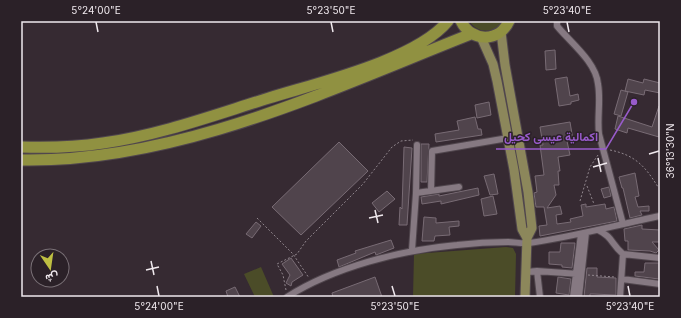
<svg xmlns="http://www.w3.org/2000/svg" width="681" height="318" viewBox="0 0 681 318" font-family="Inter,Vazirmatn,sans-serif">
	<rect width="100%" height="100%" fill="#362a32"/>
	<path fill="#4b4c28" d="M469 21H503C494 34 478 34 469 21Z
		M506 247 513 248 516 254 515 297H413L414 254Z
		M261 267 274 297H255L244 274Z"/>
	<path fill="#50444c" stroke="#786b74" d="M555 50 556 69 546 70 545 51Z
		M567 77 570 96 578 94 579 100 571 102V104L559 106 555 79Z
		M628 79 643 83 644 79 660 83V93L645 90 644 95 625 91Z
		M621 90 628 92 621 116 614 114Z
		M489 102 491 115 477 118 475 105Z
		M659 106V137L628 128 627 133 615 129 618 116 652 127Z
		M475 117 478 129H481L482 135 436 142 435 134 459 130 457 121Z
		M570 122 573 140 567 141 570 155 558 157 560 171H558L559 185H554L556 195 547 208 560 206 562 214 556 215 557 224 571 222 570 219 583 216 581 205 586 204V207L605 204 606 209 614 207 617 221 540 236 539 226 547 225 544 207H536L534 193 537 192 535 176 544 175 540 145H543L540 127Z
		M339 142 368 171 301 235 272 207Z
		M421 144H429L427 182H421Z
		M404 147 412 148 407 225H399L400 207 402 209Z
		M635 173 639 196 635 197 638 207 649 206V211H640L642 215 630 218 623 188H622L619 177Z
		M494 174 498 194 490 195 484 176Z
		M609 187 611 196 604 198 601 189Z
		M478 188 479 195 441 204V201L422 204 421 197 439 194V196Z
		M387 191 395 199 379 212 372 203Z
		M493 196 497 214 484 216 481 199Z
		M424 217 436 218V223L459 221V226L449 227 450 235 435 236 434 241H422Z
		M256 222 261 226 252 238 246 234Z
		M642 225V229L660 230V242H652L659 250 656 253 650 251 628 250V241H625L624 229Z
		M391 240 394 248 376 255 375 252 339 267 337 260 356 253 355 251Z
		M561 243H575L572 268 562 267V265L549 264V252H560Z
		M291 258 303 275 292 282 291 286 286 283 290 275 282 264Z
		M645 263H659V279L635 276V272H644Z
		M587 268H597V277L616 278V295L593 294H590V297H584Z
		M375 277 382 297H333L332 293Z
		M558 277 571 279 569 295 556 293Z
		M235 287 240 297H228L226 291Z"/>
	<g fill="none" stroke-linecap="round" stroke-linejoin="round">
		<g stroke="#50464d" stroke-width="8">
			<path id="street" d="M557 21V26C571 43 596 62 598 84 601 101 597 117 599 134L623 224
				M431 191 432 151 508 138
				M416 193 417 145
				M598 230C613 237 611 244 623 254L620 297
				M412 250 416 193 459 187
				M623 254 660 258
				M537 271 579 274
				M526 272 537 271 540 297
				M622 279 660 284
				M287 297C334 267 401 250 457 245 474 243 491 242 508 242 515 242 522 244 529 243 573 237 616 225 660 216
				M573 297 581 234
				M579 297 586 233"/>
		</g>
		<g stroke="#50464d" stroke-width="11">
			<path id="primary" d="M501 32 505 65 528 192 532 228 527 238
				M481 37 493 64 497 81 514 170 522 229 527 238 525 297"/>
		</g>
		<g stroke="#50464d" stroke-width="13">
			<path id="highway" d="M461 21C471 42 499 43 509 21
				M21 147C48 148 76 147 103 143 160 135 214 115 269 98 317 83 416 60 448 21
				M21 160C177 163 329 90 471 34"/>
		</g>
		<path stroke="#90868d" stroke-width="1" stroke-dasharray="2 2" stroke-linecap="butt" d="M610 150C635 155 645 166 658 187
			M587 186 594 204
			M580 201 590 167 598 155
			M257 218 293 254 309 278
			M588 275 615 277
			M286 290 283 275 277 264 297 254 306 241 363 184 392 147 401 141 413 140"/>
		<use href="#street" stroke="#867982" stroke-width="6"/>
		<use href="#primary" stroke="#8c875b" stroke-width="9"/>
		<use href="#highway" stroke="#909141" stroke-width="11"/>
	</g>
	<path fill="none" stroke="#f0e9ee" stroke-width="1.5" d="M96 22 98 32M331 22 333 32M567 22 569 32M649 154 659 151M598 158 601 172M593 167 607 163M375 210 378 223M369 218 383 215M151 261 154 275M146 270 159 267M157 286 159 296M392 286 395 296M628 286 630 296"/>
	<path fill="none" stroke="#985bcb" stroke-width="1.5" d="M634 102L606 149H496"/>
	<circle fill="#985bcb" stroke="#2b2128" stroke-width="1.5" cx="634" cy="102" r="4"/>
	<g font-size="12" text-anchor="middle" font-weight="bold" fill="#985bcb" stroke="#2b2128" stroke-width="3" stroke-linejoin="round" paint-order="stroke">
		<text x="551" y="141">اكمالية عيسى كحيل</text>
	</g>
	<rect width="681" height="318" fill="none" stroke="#2b2128" stroke-width="44"/>
	<g transform="translate(50 268) rotate(167)"><circle r="19" fill="#2b2128" stroke="#7a7177"/>
	<path d="M0-3L7 15L0 10L-7 15Z" fill="#bebf42"/>
	<text y="-6" font-size="11" font-weight="bold" text-anchor="middle" fill="#f0e9ee">ش</text>
	</g>
	<rect x="22" y="22" width="637" height="274" fill="none" stroke="#f0e9ee" stroke-width="1.5"/>
	<g font-size="10" text-anchor="middle" fill="#f0e9ee">
		<text x="96" y="14">5°24'00"E</text>
		<text x="331" y="14">5°23'50"E</text>
		<text x="567" y="14">5°23'40"E</text>
		<text transform="translate(670 151) rotate(-90)" y="4">36°13'30"N</text>
		<text x="159" y="310">5°24'00"E</text>
		<text x="395" y="310">5°23'50"E</text>
		<text x="630" y="310">5°23'40"E</text>
	</g>
</svg>
